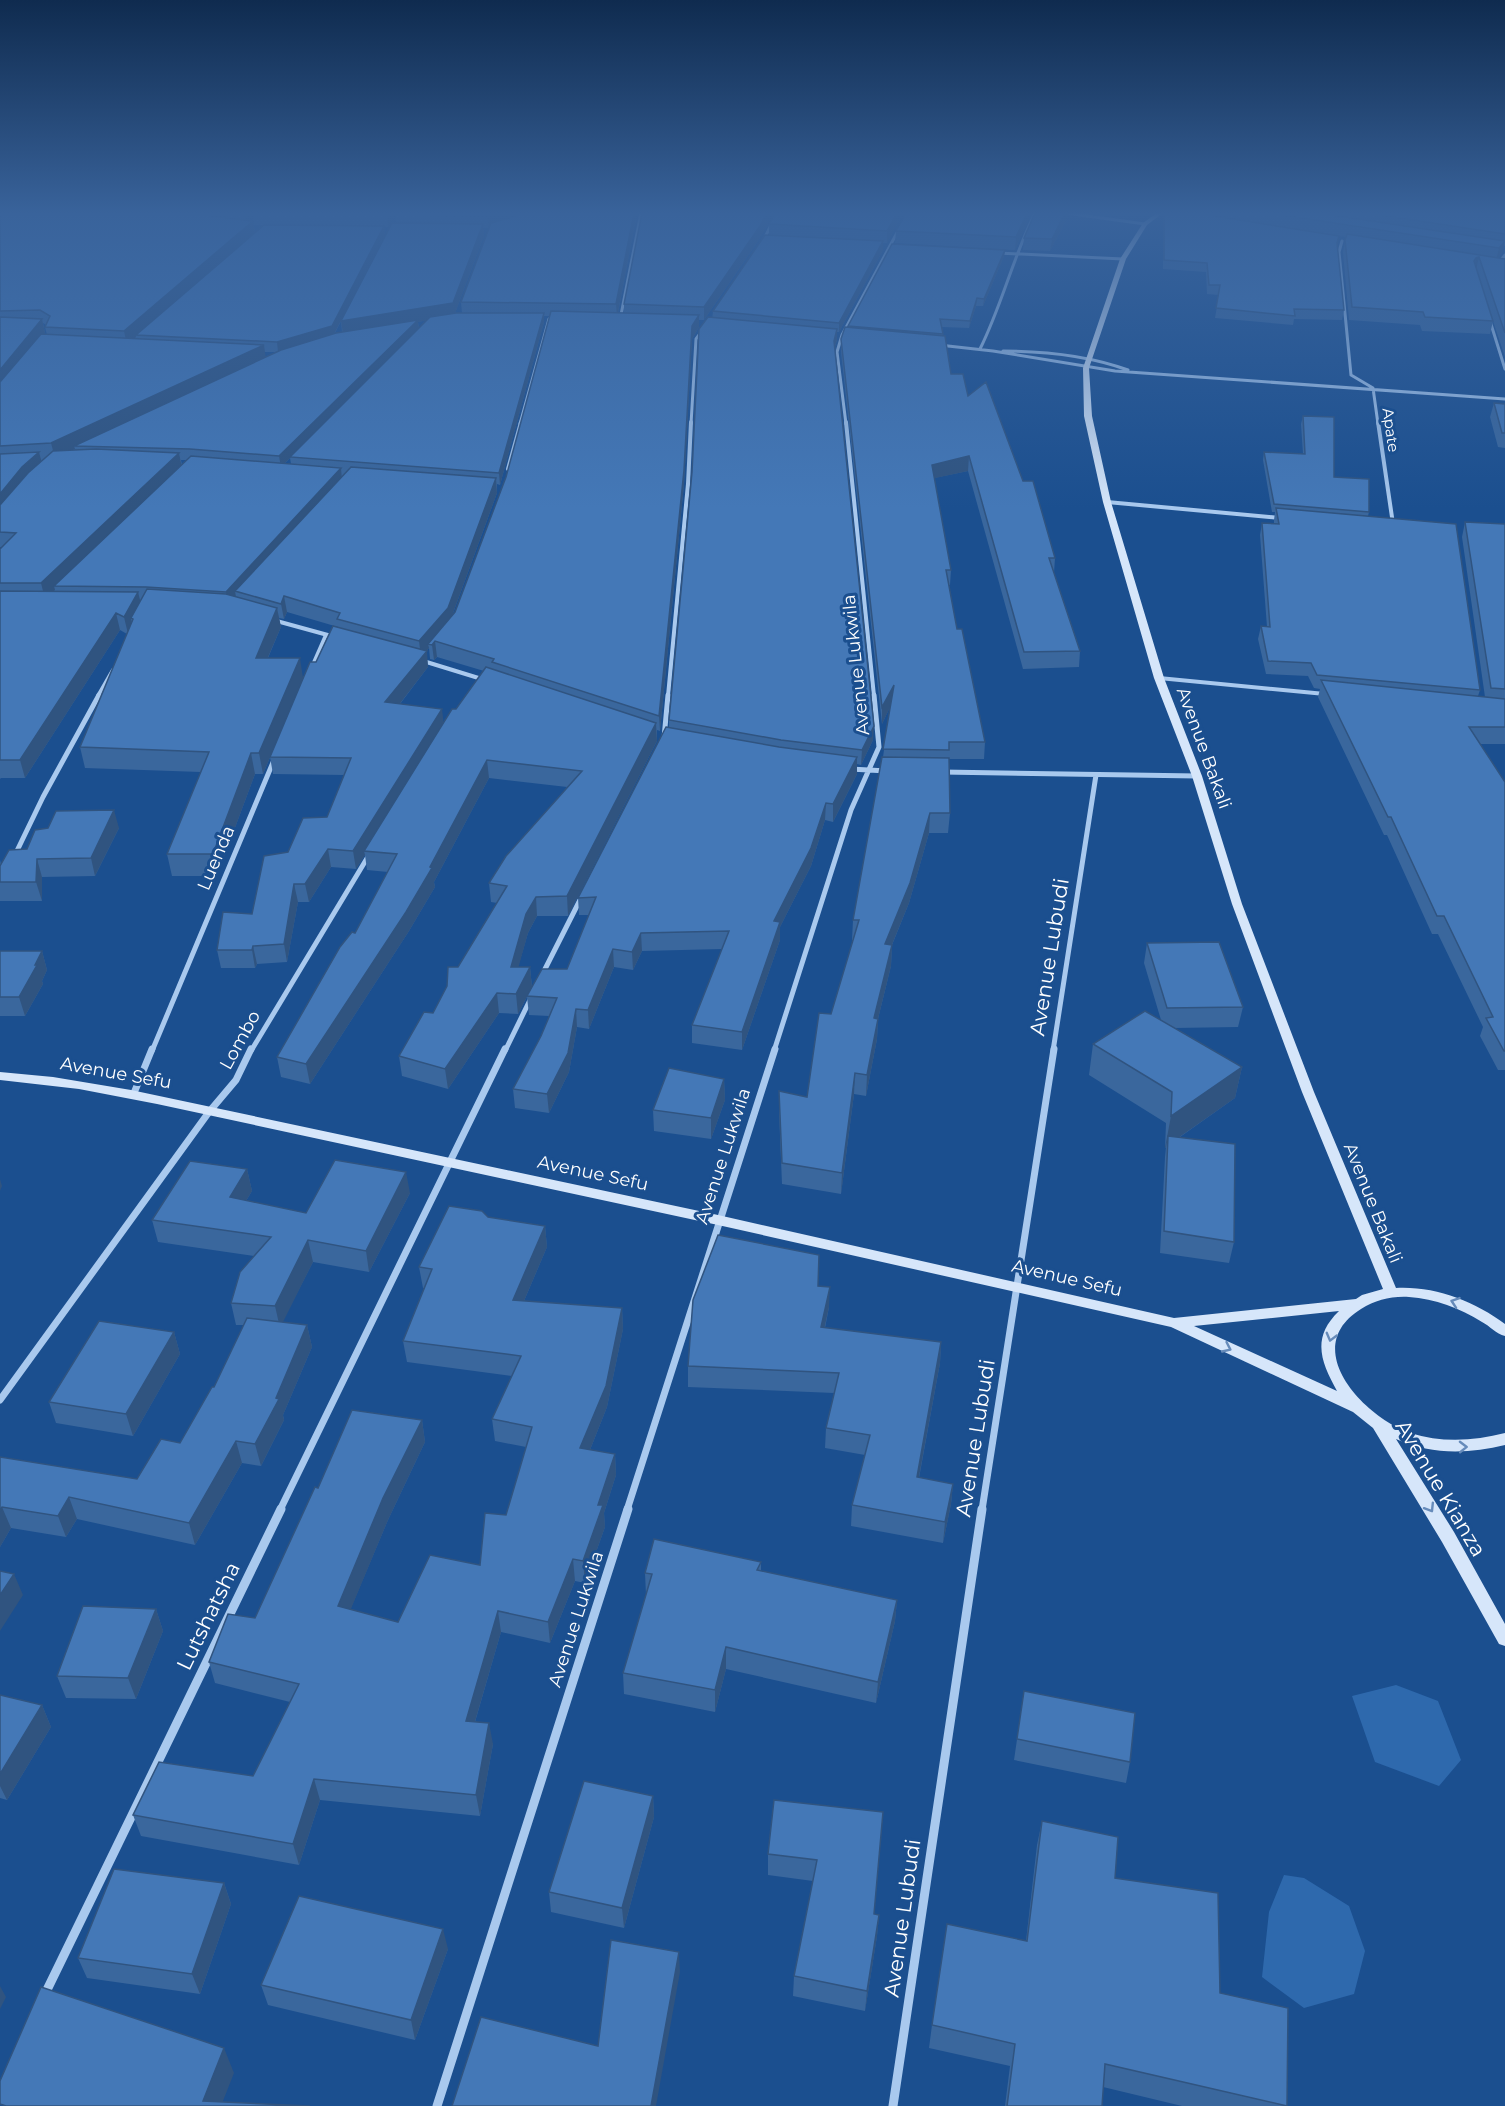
<svg xmlns="http://www.w3.org/2000/svg" width="1505" height="2106" viewBox="0 0 1505 2106" font-family="Montserrat,sans-serif">
	<rect width="100%" height="100%" fill="#1b4f8f"/>
	<path fill="#2e69ad" d="M1396 1685 1438 1701 1461 1760 1439 1786 1375 1762 1352 1696Z
		M1284 1875 1304 1878 1349 1906 1365 1951 1354 1994 1304 2008 1262 1977 1269 1912Z"/>
	<g fill="none" stroke-linecap="round" stroke-linejoin="round">
		<path stroke="#a9c9ee" stroke-width="3" d="M1066 213 1145 224
			M763 241 777 213
			M1342 241 1339 252 1351 375 1373 388 1378 424
			M998 253 1123 259
			M1497 265 1505 255
			M620 320 641 213
			M1490 321 1505 369
			M939 345 993 351 1115 371 1505 399
			M980 349C1002 305 1013 257 1035 213
			M1003 351C1046 351 1087 355 1128 370
			M520 424 549 319
			M691 424 696 339 705 327
			M846 424 837 352 842 335 899 229"/>
		<path stroke="#a9c9ee" stroke-width="4" d="M846 422 874 696
			M1378 422 1393 524
			M508 469 521 422
			M1107 502 1280 518
			M273 620 335 637
			M420 660 485 680
			M312 667 326 635
			M1159 678 1325 694
			M98 696 113 670
			M668 696 688 484 691 422"/>
		<path stroke="#a9c9ee" stroke-width="5" d="M664 738 668 695
			M850 769 887 771
			M942 772 1197 776
			M14 857 43 797 99 695
			M542 975 582 896
			M152 1051 274 760
			M251 1051 369 855
			M505 1051 531 998
			M774 1051 851 810 879 747 874 695
			M1053 1051 1096 775"/>
		<path stroke="#a9c9ee" stroke-width="7" d="M134 1093 152 1049
			M0 1400 209 1112 236 1080 251 1049
			M280 1510 505 1049
			M627 1510 775 1049
			M982 1510 1054 1049"/>
		<path stroke="#a9c9ee" stroke-width="9" d="M45 1994 281 1509
			M437 2106 628 1509
			M893 2106 982 1509"/>
		<path fill="#d6e6fa" fill-rule="evenodd" d="M1157 213H1163L1147 225 1126 259 1089 368 1092 416 1111 502 1164 678 1202 776 1242 904 1314 1092 1396 1288C1435 1286 1474 1301 1505 1324V1336C1496 1334 1490 1326 1482 1322 1460 1308 1435 1299 1409 1297 1391 1296 1376 1300 1361 1309 1298 1348 1364 1417 1410 1433 1442 1443 1474 1441 1505 1433V1445C1468 1454 1431 1455 1396 1439L1454 1532 1505 1624V1646L1499 1644 1442 1542 1373 1428 1353 1412 1171 1327 718 1225 157 1104 79 1089 0 1080V1072L53 1077 131 1090 718 1215 1174 1318 1356 1299 1362 1295 1383 1289 1302 1092 1232 904 1192 776 1154 678 1103 502 1084 416 1083 368 1120 259 1143 223ZM1339 1311C1311 1338 1321 1362 1337 1391L1194 1326Z"/>
	</g>
	<path fill="#3a679d" fill-rule="evenodd" d="M0 213H396L388 227H384L385 235 335 333 342 332 341 321 396 223V215L516 213 514 216 637 213 618 313H624V304L760 238 704 320H699V327L692 339 684 484 660 731 657 730V741L568 916H537L528 933 518 967H530L532 987 567 969 589 915H579L578 898 669 727V720L713 311 769 235V224L775 213H903L887 243H883V250L839 332H837V340L834 349 873 740 861 765 857 764V774L833 822 825 820 811 866 780 927V940L742 1050 692 1043V1025L722 949 642 951 633 970 614 967 589 1029 577 1027 569 1072 549 1113 515 1108 513 1089 541 1036 549 1016 529 1015 527 997 518 1014 499 1013 448 1089 402 1076 399 1056 433 1013 458 967 497 903 491 902 489 883 567 787 489 778 434 882 435 887 409 931 310 1084 281 1077 277 1057 355 933 388 872 367 870 365 855 356 869 331 867 309 902H298L287 962 257 964 255 968H221L217 950 252 914 288 852 327 817 344 775 273 774 270 757 280 734 263 774H255L217 876H172L167 854 201 772 85 768 80 747 127 634 120 630 25 778H1L0 779V549L2 548 0 547ZM253 215 254 225H263L255 232 253 221 249 220ZM483 228H489L461 302 462 313H455L484 236ZM544 316H550L506 477 455 612 452 616 497 493V484L500 485 544 322ZM427 320 419 329 418 322ZM43 323 46 325 45 327 47 335 43 334 45 333ZM264 352H276L265 357ZM290 458 291 464H284ZM181 460H188L182 465ZM287 612 338 627 316 662 303 677 268 658 281 627 279 618 284 619ZM429 648 430 659 434 660 437 657 484 671 456 709 443 723 400 704 428 667 426 651Z
		M906 213H1031L1015 250 895 243 896 231Z
		M1163 213H1505V246H1503L1502 253 1498 258 1505 259V357L1493 321 1490 334 1422 331 1420 325 1349 320 1343 252 1346 237 1339 236 1337 245 1344 310 1342 320 1294 319 1293 325 1215 318 1219 295 1207 294 1206 272 1163 269Z
		M1068 217 1050 251 1023 250 1024 238Z
		M1005 250 1004 256 983 306H976L969 328 942 327 943 336 951 374 968 396 1023 481 1055 558 1054 573 1080 651 1079 667 1023 669 968 471 934 478 951 570 950 585H949L957 629 985 742 984 759H949L950 813 948 833H929L909 903 892 945 891 966 878 1019 877 1039 866 1096 854 1094 841 1194 782 1184 779 1112V1091L807 1097 831 1014 853 940H852L853 920 883 757 890 707 882 724 841 352V339L848 326Z
		M1494 403 1505 404V448L1498 447 1490 417Z
		M1303 416 1334 477 1369 512 1368 516 1480 690 1478 696 1485 697 1462 537 1465 522 1505 524V744H1480L1505 782V1070H1498L1480 1036 1483 1027 1438 934H1432L1387 835H1384L1318 697 1320 689 1314 688 1308 676 1266 674 1258 639 1261 626 1267 627 1260 535 1262 523 1274 524V520L1275 512H1272L1263 460 1264 452 1303 454 1301 424Z
		M119 828 95 876 42 877V901H0V860L1 864 27 849Z
		M1147 943 1243 1007 1238 1027 1175 1028 1242 1067 1235 1098 1180 1137 1234 1242 1229 1263 1160 1253 1165 1157 1166 1147 1165 1148 1166 1123 1089 1075 1093 1044 1161 1020 1144 963Z
		M0 951H42L47 970 42 981 43 984 25 1016H0Z
		M724 1079 725 1100 711 1139 654 1131 653 1110Z
		M247 1169 252 1191 246 1201 306 1213 410 1193 369 1272 313 1262 282 1322 307 1325 312 1347 283 1415 284 1420 261 1466 242 1463 195 1545 77 1519 66 1537 11 1528 0 1547V1457L137 1479 180 1443 214 1387 244 1325H236L231 1303 254 1256 158 1242 152 1220Z
		M488 1217 545 1226 547 1247 524 1301 622 1308 623 1329 607 1407 590 1450 615 1454 616 1475 604 1513 605 1527 585 1583 575 1581 550 1643 501 1632 475 1722 493 1744 480 1816 320 1800 299 1865 141 1836 133 1815 253 1776 290 1702 215 1683 209 1662 255 1618 318 1488 422 1420 425 1442 388 1520 350 1610 398 1622 480 1565 506 1515 526 1447 495 1441 492 1419 512 1376 407 1362 403 1341 424 1288H423L419 1267Z
		M818 1286 829 1307 825 1328 941 1342 940 1363 919 1478 953 1484 951 1504 943 1543 851 1526 852 1505 865 1455 825 1448 826 1428 834 1393 688 1387V1366Z
		M174 1332 180 1354 133 1436 56 1423 49 1402Z
		M761 1562V1571L897 1600 895 1621 876 1703 726 1669 715 1712 624 1694 623 1673 646 1595 645 1573Z
		M156 1609 163 1631 136 1699 66 1698 57 1676Z
		M1024 1691 1130 1762 1126 1783 1014 1760Z
		M0 1695 42 1705 51 1727 7 1800 0 1798Z
		M653 1796 654 1817 624 1928 551 1912 549 1892Z
		M883 1812 874 1914 879 1915 877 1936 865 2011 793 1996 794 1976 813 1881 768 1875V1854Z
		M1042 1821 1115 1878 1220 1993 1287 2106H1182L1103 2087 1102 2106H1005L1010 2066 929 2048 932 2025 1026 1941 1037 1845Z
		M224 1883 231 1904 200 1994 87 1978 78 1958Z
		M448 1949 415 2040 268 2005 261 1985Z"/>
	<path fill="#305480" d="M244 213H255H252L253 215 246 224Z
		M388 213H396L388 227 387 215Z
		M500 213H516L511 222 489 228 488 216Z
		M634 213H637L617 317 616 304Z
		M767 213H774L760 238 704 320V307Z
		M897 213H903L887 243V231Z
		M1027 213H1031L1015 250 1016 237Z
		M1065 213H1068V217L1050 251 1052 239Z
		M253 221 255 233 136 335V337L127 345 124 331Z
		M483 224 484 236 454 316 418 322 419 329 281 467 279 456 343 334 341 321Z
		M384 226 385 235 333 336 278 352 277 342Z
		M883 241V250L839 332V323Z
		M1505 241 1502 253 1496 260 1499 248Z
		M1005 250 1004 256 983 306 984 299Z
		M1479 257 1476 270H1473L1476 258Z
		M977 298 976 306 969 328 970 321Z
		M544 313V322L500 485 499 473Z
		M699 315V327L692 339 684 484 660 731 659 716 692 326Z
		M42 319 45 333 0 388V370Z
		M837 329V340L833 352 834 341Z
		M264 345 266 359 74 446 75 449 55 458 51 443Z
		M39 452 43 467 0 514V494L22 467Z
		M179 453 182 468 54 586 55 590 45 599 41 583Z
		M969 456 968 471 931 479 932 465Z
		M341 468 342 480 235 591 236 597 228 605 226 592Z
		M496 478 497 493 449 624 428 644 429 648 421 657 419 641Z
		M138 592 142 608 133 619 131 618 132 626 128 634 124 617Z
		M284 596 287 612 284 619 281 604Z
		M277 608 281 627 259 678 256 658Z
		M116 613 120 630 25 778 20 760Z
		M435 641 437 657 434 660 432 645Z
		M427 651 428 667 388 719 385 702Z
		M300 658 303 678 263 774 259 753Z
		M894 685 893 701 882 724V707Z
		M442 709 444 726 364 851 365 855 356 869 353 851Z
		M656 723 657 741 568 916 567 896Z
		M874 726 873 740 861 765 862 750Z
		M251 753 255 774 217 876 213 854Z
		M857 757V774L833 822V804Z
		M487 760 489 778 434 882 435 887 409 931 310 1084 306 1064 430 867Z
		M826 803 825 820 811 866 780 927V940L742 1050V1032L774 921Z
		M114 810 119 828 95 876 91 858Z
		M930 813 929 833 909 903 884 964 885 944Z
		M328 849 331 867 309 902 305 884Z
		M37 859 42 877V901L36 882Z
		M294 884 298 902 287 962 284 944Z
		M536 897 537 916 528 933 513 987 511 967 526 914Z
		M641 933 642 951 633 970 632 952Z
		M892 945 891 966 873 1039 874 1018Z
		M253 946 257 964 255 968 252 950Z
		M613 949 614 967 589 1029 588 1010Z
		M42 951 47 970 42 981 43 984 25 1016 19 997Z
		M530 967 532 987 518 1014 516 994Z
		M497 993 499 1013 448 1089 445 1069Z
		M576 1009 577 1027 569 1072 549 1113 547 1094Z
		M878 1019 877 1039 866 1096 867 1075Z
		M1242 1067 1235 1098 1168 1145V1136L1166 1147 1165 1148 1171 1116Z
		M855 1073 854 1094 841 1194 842 1173Z
		M724 1079 725 1100 711 1139V1118Z
		M247 1169 252 1191 235 1219 230 1197Z
		M406 1172 410 1193 369 1272 366 1251Z
		M0 1179 2 1186 0 1191Z
		M545 1226 547 1247 515 1322 513 1300Z
		M308 1240 313 1262 280 1328 275 1306Z
		M830 1287 829 1307 820 1348 821 1327Z
		M622 1308 623 1329 607 1407 582 1470 580 1448Z
		M307 1325 312 1347 283 1415 284 1420 261 1466 255 1444Z
		M174 1332 180 1354 133 1436 126 1414Z
		M941 1342 940 1363 915 1498 917 1477Z
		M422 1420 425 1442 388 1520 343 1628 338 1606 383 1498Z
		M236 1441 242 1463 195 1545 189 1523Z
		M615 1454 616 1475 604 1513 605 1527 585 1583 583 1561 598 1505Z
		M953 1484 951 1504 943 1543 945 1522Z
		M69 1497 77 1519 66 1537 58 1516Z
		M2 1507 11 1528 0 1547V1511Z
		M573 1559 575 1581 550 1643 548 1622Z
		M14 1574 23 1595 0 1631V1595Z
		M897 1600 895 1621 876 1703 878 1682Z
		M156 1609 163 1631 136 1699 128 1678Z
		M498 1611 501 1632 469 1742 466 1721Z
		M726 1647V1669L715 1712V1690Z
		M42 1705 51 1727 7 1800 0 1786V1774Z
		M489 1723 493 1744 480 1816 476 1795Z
		M314 1779 320 1800 299 1865 293 1844Z
		M653 1796 654 1817 624 1928 622 1908Z
		M224 1883 231 1904 200 1994 192 1974Z
		M879 1915 877 1936 865 2011 867 1991Z
		M443 1929 448 1949 415 2040 411 2020Z
		M679 1952 680 1972 656 2106H651Z
		M0 1986 6 1997 0 2009Z
		M224 2048 234 2073 221 2106 203 2101Z"/>
	<path fill="#4478b7" stroke="#305480" stroke-width="1.5" d="M0 213H186L253 221 124 331 45 327 50 316 40 310 0 311Z
		M252 213H388L387 215Z
		M397 213H500L488 216 396 215Z
		M517 213H634L616 304 461 302 491 223 516 216Z
		M642 213H767L760 226 704 307 624 304Z
		M775 213H897L887 231 769 224Z
		M906 213H1027L1016 237 896 231Z
		M1035 213H1065L1052 239 1024 238Z
		M1164 213H1196L1339 236 1337 243 1344 310 1294 309 1295 316 1216 308 1220 285H1209L1207 263 1164 260Z
		M1268 213H1318L1505 241 1499 248Z
		M1367 213H1505V234Z
		M392 223 483 224 453 303 341 321Z
		M264 225 384 226 332 326 277 342 136 335Z
		M1347 234 1505 259V333L1479 257 1476 258 1474 261 1493 321 1425 317 1423 312 1352 307 1345 240Z
		M765 235 883 241 839 323 713 311Z
		M892 244 1005 250 984 299 977 298 970 321 940 319 943 334 848 326Z
		M551 311 699 315 692 326 684 470 659 716 492 662 494 659 435 641 432 645 428 644 455 612 506 477Z
		M456 313H544L499 473 290 457 430 317Z
		M0 317 42 319 0 370Z
		M708 317 837 329 834 341 874 726 862 750 781 740 669 720 692 472 699 329Z
		M418 320 279 456 190 449 74 446 281 350 336 333Z
		M845 327 945 336 951 374H963L968 396 986 382 1023 481H1033L1055 558H1049L1080 651 1024 652 969 456 932 465 951 570H946L957 629H962L985 742H949V750L883 749 894 685 882 707 841 339Z
		M41 334 264 345 51 443 0 446V382Z
		M1494 403 1505 404V433H1502Z
		M1303 416 1334 417V477L1369 479V512L1274 504 1264 452 1305 454Z
		M96 449 179 453 41 583H0V549L16 533 0 532V505L28 473 53 451Z
		M39 452 22 467 0 494V454Z
		M191 456 341 468 226 592 146 587 54 586Z
		M351 467 496 478 448 608 419 641 337 619 340 613 284 596 281 604 235 591Z
		M1276 508 1456 524 1480 690 1317 675 1311 663 1268 661 1261 626 1270 627 1262 523 1279 524Z
		M1465 522 1505 524V689L1491 688Z
		M147 589 226 594 277 608 256 658H300L259 753H251L213 854H167L209 752 80 747 133 619 131 618Z
		M0 591 138 592 124 617 116 613 20 760H0Z
		M333 626 427 651 385 702 442 709 353 851 328 849 305 884H294L284 944 253 946 252 950H217L223 912 252 914 264 856 288 852 303 818 327 817 351 758 270 757 310 662H316Z
		M486 667 656 723 567 896 536 897 526 914 511 967H530L516 994 497 993 445 1069 399 1056 424 1012 433 1013 447 986 448 967H458L507 886 489 883 506 856 582 771 487 760 430 867 432 868 406 912 306 1064 277 1057 340 947 352 932 355 933 397 854 364 851 452 709H456Z
		M1321 680 1505 699V727H1469L1505 782V1051H1504L1486 1018 1493 1017 1444 916H1437L1391 817H1388Z
		M666 727 779 747 857 757 833 804 826 803 811 848 774 921 780 922 742 1032 692 1025 729 931 641 933 632 952 613 949 588 1010 576 1009 568 1053 547 1094 513 1089 541 1036 557 998 527 996 542 969H567L596 897 578 898Z
		M882 757 949 758 950 813H930L910 883 885 944 892 945 874 1018 878 1019 867 1075 855 1073 842 1173 782 1163 779 1091 807 1097 819 1013 831 1014 859 920H853Z
		M114 810 91 858 37 859 36 882H0V866L9 850 27 849 35 830 48 828 56 811Z
		M1219 942 1243 1007 1167 1008 1147 943Z
		M0 951H42L35 965H37L19 997H0Z
		M1145 1011 1242 1067 1171 1116 1172 1092 1093 1044Z
		M669 1068 724 1079 711 1118 653 1110Z
		M1168 1136 1235 1144 1234 1242 1164 1231Z
		M335 1160 406 1172 366 1251 308 1240 275 1306 231 1303 240 1272 271 1237 152 1220 190 1161 247 1169 230 1197 306 1213Z
		M449 1206 482 1211 488 1217 545 1226 513 1300 622 1308 606 1386 580 1448 615 1454 598 1505H603L583 1561 573 1559 548 1622 498 1611 466 1721 489 1723 476 1795 314 1779 293 1844 133 1815 159 1762 253 1776 299 1684 209 1662 228 1614 255 1618 315 1487 318 1488 352 1410 422 1420 383 1498 338 1606 398 1622 430 1555 480 1565 485 1513 506 1515 532 1427 492 1419 521 1356 403 1341 432 1269 419 1267Z
		M718 1235 819 1255 818 1286 830 1287 821 1327 941 1342 917 1477 953 1484 945 1522 852 1505 870 1435 826 1428 839 1373 688 1366 693 1300Z
		M247 1318 307 1325 276 1398 279 1399 255 1444 236 1441 189 1523 69 1497 58 1516 2 1507 0 1511V1457L137 1479 161 1439 180 1443 212 1387H214Z
		M99 1321 174 1332 126 1414 49 1402Z
		M654 1539 761 1562 757 1570 897 1600 878 1682 726 1647 715 1690 623 1673 652 1574 645 1573Z
		M0 1571 14 1574 0 1595Z
		M83 1606 156 1609 128 1678 57 1676Z
		M1024 1691 1135 1713 1130 1762 1017 1739Z
		M0 1695 42 1705 0 1774Z
		M584 1781 653 1796 622 1908 549 1892Z
		M774 1800 883 1812 874 1914 879 1915 867 1991 794 1976 817 1860 768 1854Z
		M1042 1821 1118 1837 1115 1878 1218 1893 1220 1993 1288 2008 1287 2106 1105 2064 1102 2106H1007L1015 2044 932 2025 947 1924 1027 1941Z
		M114 1869 224 1883 192 1974 78 1958Z
		M299 1896 443 1929 411 2020 261 1985Z
		M611 1940 679 1952 651 2106H452L481 2017 598 2046Z
		M41 1987 224 2048 203 2101 310 2106H6L0 2104V2081Z"/>
	<defs><path id="oneway-chevron" d="M-2-3.5L2.5 0L-2 3.5" fill="none" stroke-width="1.6" stroke-linecap="round" stroke-linejoin="round" transform="scale(1.5)"/></defs>
	<g stroke="#668bba">
		<use href="#oneway-chevron" transform="translate(1455 1302) rotate(-161)"/>
		<use href="#oneway-chevron" transform="translate(1331 1337) rotate(105)"/>
		<use href="#oneway-chevron" transform="translate(1227 1348) rotate(25)"/>
		<use href="#oneway-chevron" transform="translate(1463 1447) rotate(-1)"/>
		<use href="#oneway-chevron" transform="translate(1430 1508) rotate(58)"/>
	</g>
	<linearGradient id="sky" x2="0" y2="1"><stop stop-color="#0f2b4f"/><stop offset="0.42" stop-color="#39639b"/><stop offset="1" stop-color="#39639b" stop-opacity="0"/></linearGradient>
	<rect width="1505" height="508" fill="url(#sky)"/>
	<g text-anchor="middle" dominant-baseline="central" stroke-width="6" stroke-linejoin="round" paint-order="stroke">
		<g font-size="15" fill="#fff" stroke="#1b4f8f">
			<text transform="translate(1391 430) rotate(82)">Apate</text>
		</g>
		<g font-size="18" fill="#fff" stroke="#1b4f8f">
			<text transform="translate(856 665) rotate(-96)">Avenue Lukwila</text>
			<text transform="translate(1204 748) rotate(70)">Avenue Bakali</text>
			<text transform="translate(216 858) rotate(-67)">Luenda</text>
			<text transform="translate(240 1040) rotate(-61)">Lombo</text>
			<text transform="translate(116 1073) rotate(10)">Avenue Sefu</text>
			<text transform="translate(723 1156) rotate(-72)">Avenue Lukwila</text>
			<text transform="translate(593 1173) rotate(12)">Avenue Sefu</text>
			<text transform="translate(1373 1203) rotate(68)">Avenue Bakali</text>
			<text transform="translate(1067 1278) rotate(13)">Avenue Sefu</text>
			<text transform="translate(576 1619) rotate(-72)">Avenue Lukwila</text>
		</g>
		<g font-size="21" fill="#fff" stroke="#1b4f8f">
			<text transform="translate(1049 957) rotate(-81)">Avenue Lubudi</text>
			<text transform="translate(975 1438) rotate(-81)">Avenue Lubudi</text>
			<text transform="translate(1441 1488) rotate(59)">Avenue Kianza</text>
			<text transform="translate(208 1616) rotate(-64)">Lutshatsha</text>
			<text transform="translate(902 1918) rotate(-82)">Avenue Lubudi</text>
		</g>
	</g>
</svg>
